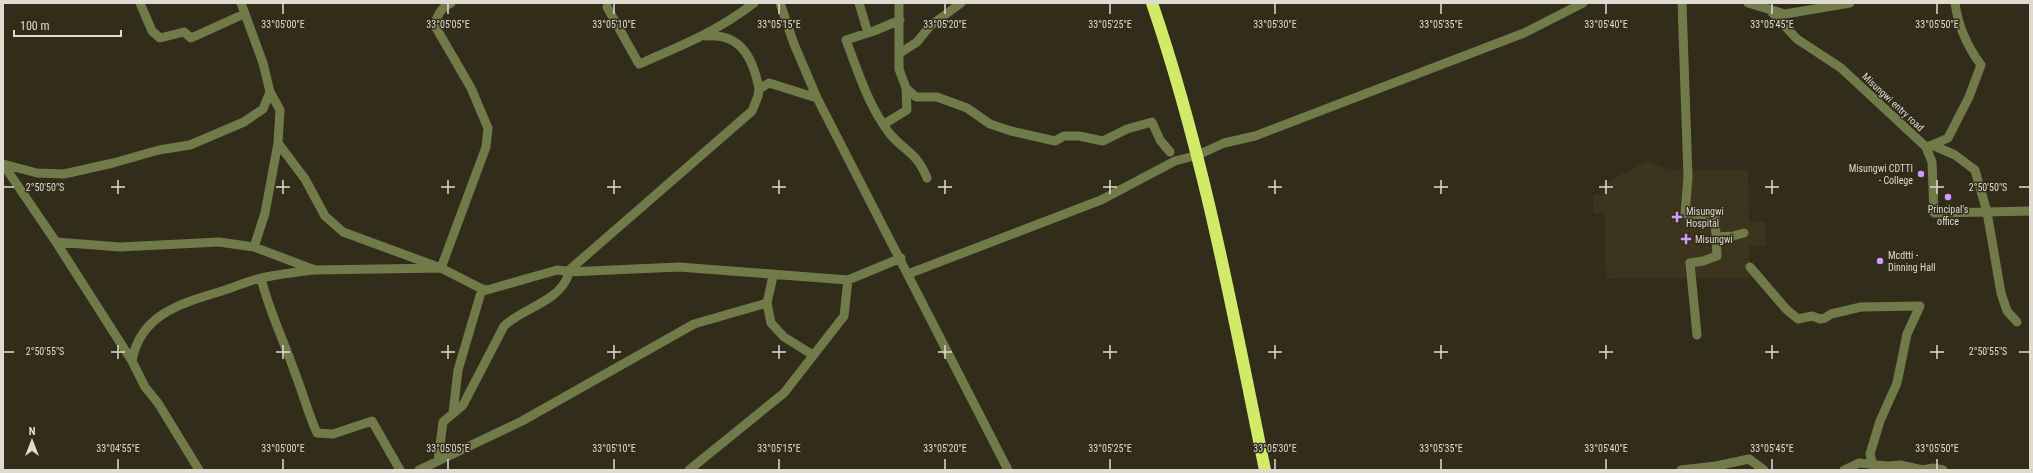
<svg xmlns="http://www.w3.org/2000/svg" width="2033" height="473" viewBox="0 0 2033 473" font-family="'Roboto Condensed',sans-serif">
	<rect width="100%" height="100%" fill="#322c1b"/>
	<path fill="#3c341c" d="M1647 161 1671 170H1748L1749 222H1765L1766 246H1749L1750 278 1606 279 1605 213H1593V195H1604V184Z"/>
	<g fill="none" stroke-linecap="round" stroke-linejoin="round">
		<path stroke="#717b4a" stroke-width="9" d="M140 3 152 31 160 38 184 32 191 38 244 14
			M241 3 263 63 270 92 280 110 278 143 265 213 254 247
			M780 3 794 44 817 98 1008 470
			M859 3 868 33
			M1682 3 1688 177 1685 214 1715 215 1717 256 1703 261 1690 263 1697 335
			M1748 3 1785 14 1850 3
			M607 7 639 64C681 46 718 31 754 3
			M1769 9 1797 39 1841 68 1926 147 1932 145 1955 155 1975 170 1987 212 2030 211
			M900 20 874 31 846 40C858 72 869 107 890 134 905 152 916 151 927 178
			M706 36C741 33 753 58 759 89
			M900 53 917 42 930 26 961 3
			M906 88 916 97H937L967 108 990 124 1011 131 1055 141 1064 136H1079L1103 141 1127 129 1152 122 1160 140 1170 152
			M884 124 907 110 906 88 899 69V3
			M278 143 305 179 325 216 343 232 441 268 486 147 488 128 471 88 435 26C436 17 441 7 451 3
			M1932 145 1948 138 1969 97 1981 65C1967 46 1958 26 1955 3
			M1926 147 1932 162 1934 213 1987 212 2001 293 2007 311 2017 322
			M3 164 56 242 132 361 145 387 158 403 199 470
			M3 164 37 173 64 174 113 163 159 150 190 145 244 122 263 109 270 92
			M1716 237 1733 236 1744 233
			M56 242 120 247 219 242 254 247 315 270 441 268 482 289 487 290 557 270 566 271 568 276C558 302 523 308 504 326L463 405 443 422 438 460
			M1750 267 1786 309 1798 319 1812 316 1820 319 1825 318 1831 314 1861 307 1920 306 1907 334 1897 383 1880 421 1870 454 1873 465 1878 470
			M567 272 679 267 848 280 901 258
			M567 272 752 111 758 96 759 89 769 83 817 98
			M908 274 1101 200 1175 161 1198 155 1224 143 1255 136 1524 33 1583 3
			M261 278C269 311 284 341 295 373 303 393 308 413 317 433L333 434 372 421 400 470
			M767 303 771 323 784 337 813 355
			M132 361C140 314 182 303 222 291 235 287 249 280 262 278 279 274 297 272 314 270
			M453 413 458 370 482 289
			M419 470 522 421 694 324 767 303 773 276
			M689 470 784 393 844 316 848 280
			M1681 470 1716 466 1749 459 1764 470
			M1844 470 1859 463 1888 466 1900 465 1923 470 1933 468 1943 470"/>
		<path stroke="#d1ea67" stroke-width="12" d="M1152 3C1204 155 1233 313 1265 470"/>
	</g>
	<path fill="none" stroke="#dfdbd1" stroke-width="1.5" d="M283 4V14M448 4V14M614 4V14M779 4V14M945 4V14M1110 4V14M1275 4V14M1441 4V14M1606 4V14M1772 4V14M1937 4V14M118 180V194M283 180V194M448 180V194M614 180V194M779 180V194M945 180V194M1110 180V194M1275 180V194M1441 180V194M1606 180V194M1772 180V194M1937 180V194M4 187H14M111 187H125M276 187H290M441 187H455M607 187H621M772 187H786M938 187H952M1103 187H1117M1268 187H1282M1434 187H1448M1599 187H1613M1765 187H1779M1930 187H1944M2019 187H2029M118 345V359M283 345V359M448 345V359M614 345V359M779 345V359M945 345V359M1110 345V359M1275 345V359M1441 345V359M1606 345V359M1772 345V359M1937 345V359M4 352H14M111 352H125M276 352H290M441 352H455M607 352H621M772 352H786M938 352H952M1103 352H1117M1268 352H1282M1434 352H1448M1599 352H1613M1765 352H1779M1930 352H1944M2019 352H2029M118 459V469M283 459V469M448 459V469M614 459V469M779 459V469M945 459V469M1110 459V469M1275 459V469M1441 459V469M1606 459V469M1772 459V469M1937 459V469"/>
	<g fill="#d39cfc" stroke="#322c1b" stroke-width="1.5">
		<circle cx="1921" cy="174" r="4"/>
		<circle cx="1948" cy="197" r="4"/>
		<path d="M1675 211h4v4h4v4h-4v4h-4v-4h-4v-4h4z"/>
		<path d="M1684 233h4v4h4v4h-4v4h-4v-4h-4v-4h4z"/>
		<circle cx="1880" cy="261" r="4"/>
	</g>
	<g text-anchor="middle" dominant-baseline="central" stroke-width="3" stroke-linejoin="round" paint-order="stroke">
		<g font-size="10" fill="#dfdbd1" stroke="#322c1b">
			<text transform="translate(1893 102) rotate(43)">Misungwi entry road</text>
		</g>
		<g font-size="10" fill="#dfdbd1" stroke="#322c1b" text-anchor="start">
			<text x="1913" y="168" text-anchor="end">Misungwi CDTTI<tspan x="1913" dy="12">- College</tspan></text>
			<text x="1948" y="209" text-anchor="middle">Principal's<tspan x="1948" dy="12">office</tspan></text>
			<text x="1686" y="211">Misungwi<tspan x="1686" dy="12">Hospital</tspan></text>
			<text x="1695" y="239">Misungwi</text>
			<text x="1888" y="255">Mcdtti -<tspan x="1888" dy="12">Dinning Hall</tspan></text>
		</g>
	</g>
	<g font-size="10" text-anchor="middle" fill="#dfdbd1" stroke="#322c1b" stroke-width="3" stroke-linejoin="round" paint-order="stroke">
		<text x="283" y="28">33°05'00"E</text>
		<text x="448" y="28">33°05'05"E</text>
		<text x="614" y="28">33°05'10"E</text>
		<text x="779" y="28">33°05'15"E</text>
		<text x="945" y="28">33°05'20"E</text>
		<text x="1110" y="28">33°05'25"E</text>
		<text x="1275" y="28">33°05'30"E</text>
		<text x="1441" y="28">33°05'35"E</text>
		<text x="1606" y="28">33°05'40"E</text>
		<text x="1772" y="28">33°05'45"E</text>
		<text x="1937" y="28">33°05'50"E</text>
		<text x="45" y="191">2°50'50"S</text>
		<text x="1988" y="191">2°50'50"S</text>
		<text x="45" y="355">2°50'55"S</text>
		<text x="1988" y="355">2°50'55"S</text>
		<text x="118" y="452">33°04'55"E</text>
		<text x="283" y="452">33°05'00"E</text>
		<text x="448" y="452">33°05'05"E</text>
		<text x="614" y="452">33°05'10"E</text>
		<text x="779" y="452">33°05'15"E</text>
		<text x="945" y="452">33°05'20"E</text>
		<text x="1110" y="452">33°05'25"E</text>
		<text x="1275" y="452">33°05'30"E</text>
		<text x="1441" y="452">33°05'35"E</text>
		<text x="1606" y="452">33°05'40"E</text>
		<text x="1772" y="452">33°05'45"E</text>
		<text x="1937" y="452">33°05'50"E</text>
	</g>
	<rect width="2033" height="473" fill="none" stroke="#dfdbd1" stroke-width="8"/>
	<g transform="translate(32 441)" stroke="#322c1b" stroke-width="3" paint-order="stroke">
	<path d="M0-3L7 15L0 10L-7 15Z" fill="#dfdbd1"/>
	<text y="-6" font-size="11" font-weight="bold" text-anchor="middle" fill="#dfdbd1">N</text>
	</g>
	<path d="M14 30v6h107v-6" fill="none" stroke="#dfdbd1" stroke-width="2"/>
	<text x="20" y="30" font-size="12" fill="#dfdbd1" stroke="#322c1b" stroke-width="3" paint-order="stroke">100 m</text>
</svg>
